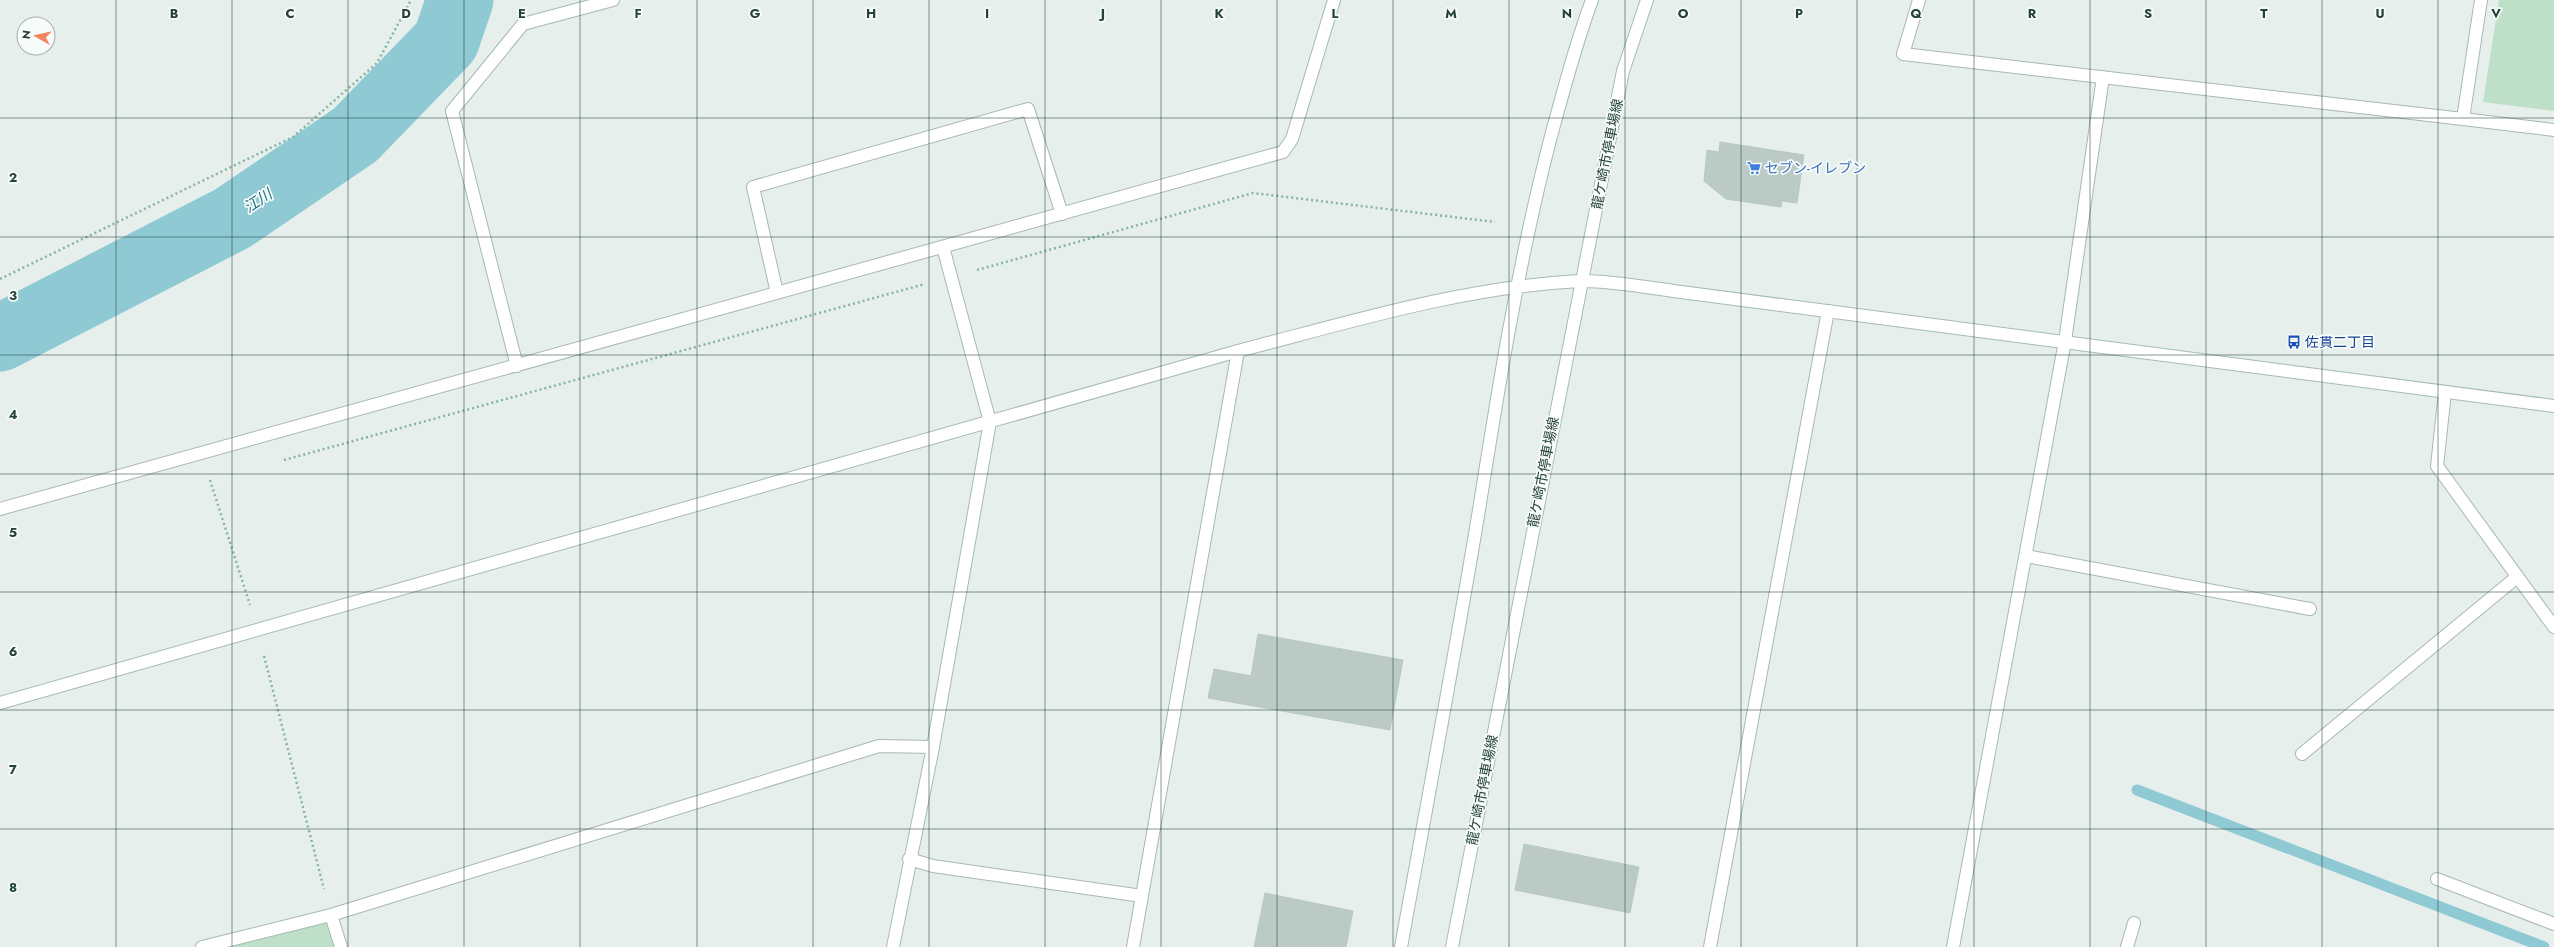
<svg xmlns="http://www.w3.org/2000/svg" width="2554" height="947" viewBox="0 0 2554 947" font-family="Jost,'Noto Sans JP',sans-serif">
	<rect width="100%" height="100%" fill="#e6efeb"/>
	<path fill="#bfe0c8" d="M2499 0H2554V111L2483 102Z
		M331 915 341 947H202Z"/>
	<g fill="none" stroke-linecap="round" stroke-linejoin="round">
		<path stroke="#8ec9d4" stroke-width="11" d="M2137 790 2544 947"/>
		<path stroke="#8ec9d4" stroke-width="67" d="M0 338 233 218 355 135 446 41 460 0"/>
	</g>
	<path fill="#bbcac4" stroke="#b8c9c2" d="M1720 142 1804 155 1797 203 1782 201 1781 207 1726 199 1704 181 1707 150 1719 152Z
		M1258 634 1403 660 1390 730 1208 698 1214 669 1251 676Z
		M1524 844 1639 867 1630 913 1515 890Z
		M1265 893 1353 911 1346 947H1254Z"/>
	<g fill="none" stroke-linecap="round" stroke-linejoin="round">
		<g stroke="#a8b8b2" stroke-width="14">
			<path id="street" d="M1919 0 1903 54 2463 119
				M2481 0 2463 119 2554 130
				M943 247 990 422
				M777 293 753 187 1028 109 1062 214
				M2065 341 2103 77
				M517 366 452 111 523 24 613 0
				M2445 392 2437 466 2554 627
				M0 509 1283 152 1292 139 1334 0
				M2026 556 2310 609
				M2302 754 2517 577
				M909 859 933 866 1142 896
				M2437 879 2554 924
				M331 915 341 947
				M202 947 331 915 879 746 933 747
				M1133 947 1238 351
				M1710 947 1828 311
				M2127 947 2134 923"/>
		</g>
		<g stroke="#a4bbb3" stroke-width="14">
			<path id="secondary" d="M0 703 1238 351C1350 322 1463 287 1579 281 1608 280 1651 288 1681 292L2554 406
				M893 947 933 747 990 422
				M1401 947C1427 804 1454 660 1478 516 1498 390 1518 264 1550 140 1563 92 1575 46 1592 0
				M1452 947 1623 71 1647 0
				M1953 947 2065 341"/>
		</g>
		<path stroke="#86b3a5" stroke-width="2.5" stroke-dasharray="2 3" stroke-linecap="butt" d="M977 270 1253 193 1495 222
			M0 279 293 137 377 63 411 0
			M284 460 925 284
			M210 480 250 605
			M264 656 324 889"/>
		<use href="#street" stroke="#fff" stroke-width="12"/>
		<use href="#secondary" stroke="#fff" stroke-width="12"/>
	</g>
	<path fill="none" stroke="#24423a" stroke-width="1" stroke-opacity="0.55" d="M116 0V947M232 0V947M348 0V947M464 0V947M580 0V947M697 0V947M813 0V947M929 0V947M1045 0V947M1161 0V947M1277 0V947M1393 0V947M1509 0V947M1625 0V947M1741 0V947M1857 0V947M1974 0V947M2090 0V947M2206 0V947M2322 0V947M2438 0V947M0 118H2554M0 237H2554M0 355H2554M0 474H2554M0 592H2554M0 710H2554M0 829H2554"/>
	<defs>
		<g id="supermarket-bare" transform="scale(1.08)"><path d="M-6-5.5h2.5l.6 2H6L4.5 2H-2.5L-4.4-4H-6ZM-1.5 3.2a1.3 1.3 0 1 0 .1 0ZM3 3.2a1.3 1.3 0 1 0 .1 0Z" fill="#3f7fe0" stroke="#f7fbf9" stroke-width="2.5" paint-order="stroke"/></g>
		<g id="bus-bare" transform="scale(1.08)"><path d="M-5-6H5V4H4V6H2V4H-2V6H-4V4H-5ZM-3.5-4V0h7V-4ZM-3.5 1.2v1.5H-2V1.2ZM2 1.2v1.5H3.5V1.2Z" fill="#1a4fb4" stroke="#f7fbf9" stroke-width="2.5" paint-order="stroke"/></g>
	</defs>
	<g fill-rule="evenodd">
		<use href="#supermarket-bare" x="1754" y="168"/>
		<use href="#bus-bare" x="2294" y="342"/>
	</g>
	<g text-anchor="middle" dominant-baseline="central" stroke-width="3.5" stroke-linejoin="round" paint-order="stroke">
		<g font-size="14" fill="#24423a" stroke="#f7fbf9">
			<text transform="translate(1607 154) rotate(-79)">龍ケ崎市停車場線</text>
			<text transform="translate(1543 472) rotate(-79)">龍ケ崎市停車場線</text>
			<text transform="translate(1482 790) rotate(-79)">龍ケ崎市停車場線</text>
		</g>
		<g font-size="14" fill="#366cbe" stroke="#f7fbf9" text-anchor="start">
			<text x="1765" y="168">セブン-イレブン</text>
		</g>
		<g font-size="14" fill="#164399" stroke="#f7fbf9" text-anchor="start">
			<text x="2305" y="342">佐貫二丁目</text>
		</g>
		<g font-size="15" font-style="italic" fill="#1c6f80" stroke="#f7fbf9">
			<text transform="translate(258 201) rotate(-34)">江川</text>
		</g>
	</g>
	<g font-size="13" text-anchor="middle" font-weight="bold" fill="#24423a" stroke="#f7fbf9" stroke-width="3.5" stroke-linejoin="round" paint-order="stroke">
		<text x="174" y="18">B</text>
		<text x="290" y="18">C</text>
		<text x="406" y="18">D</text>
		<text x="522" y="18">E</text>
		<text x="638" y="18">F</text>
		<text x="755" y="18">G</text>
		<text x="871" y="18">H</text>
		<text x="987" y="18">I</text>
		<text x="1103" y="18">J</text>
		<text x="1219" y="18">K</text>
		<text x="1335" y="18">L</text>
		<text x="1451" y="18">M</text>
		<text x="1567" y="18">N</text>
		<text x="1683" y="18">O</text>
		<text x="1799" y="18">P</text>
		<text x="1916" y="18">Q</text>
		<text x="2032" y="18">R</text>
		<text x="2148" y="18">S</text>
		<text x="2264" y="18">T</text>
		<text x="2380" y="18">U</text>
		<text x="2496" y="18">V</text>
		<text x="13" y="182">2</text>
		<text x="13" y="300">3</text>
		<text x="13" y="419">4</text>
		<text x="13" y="537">5</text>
		<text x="13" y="656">6</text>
		<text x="13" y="774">7</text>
		<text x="13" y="892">8</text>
	</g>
	<g transform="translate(36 36) rotate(278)"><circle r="19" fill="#f7fbf9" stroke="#a3b1ad"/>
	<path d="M0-3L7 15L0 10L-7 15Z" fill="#f4845f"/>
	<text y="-6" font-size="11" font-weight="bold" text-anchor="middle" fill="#24423a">N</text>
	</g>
</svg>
